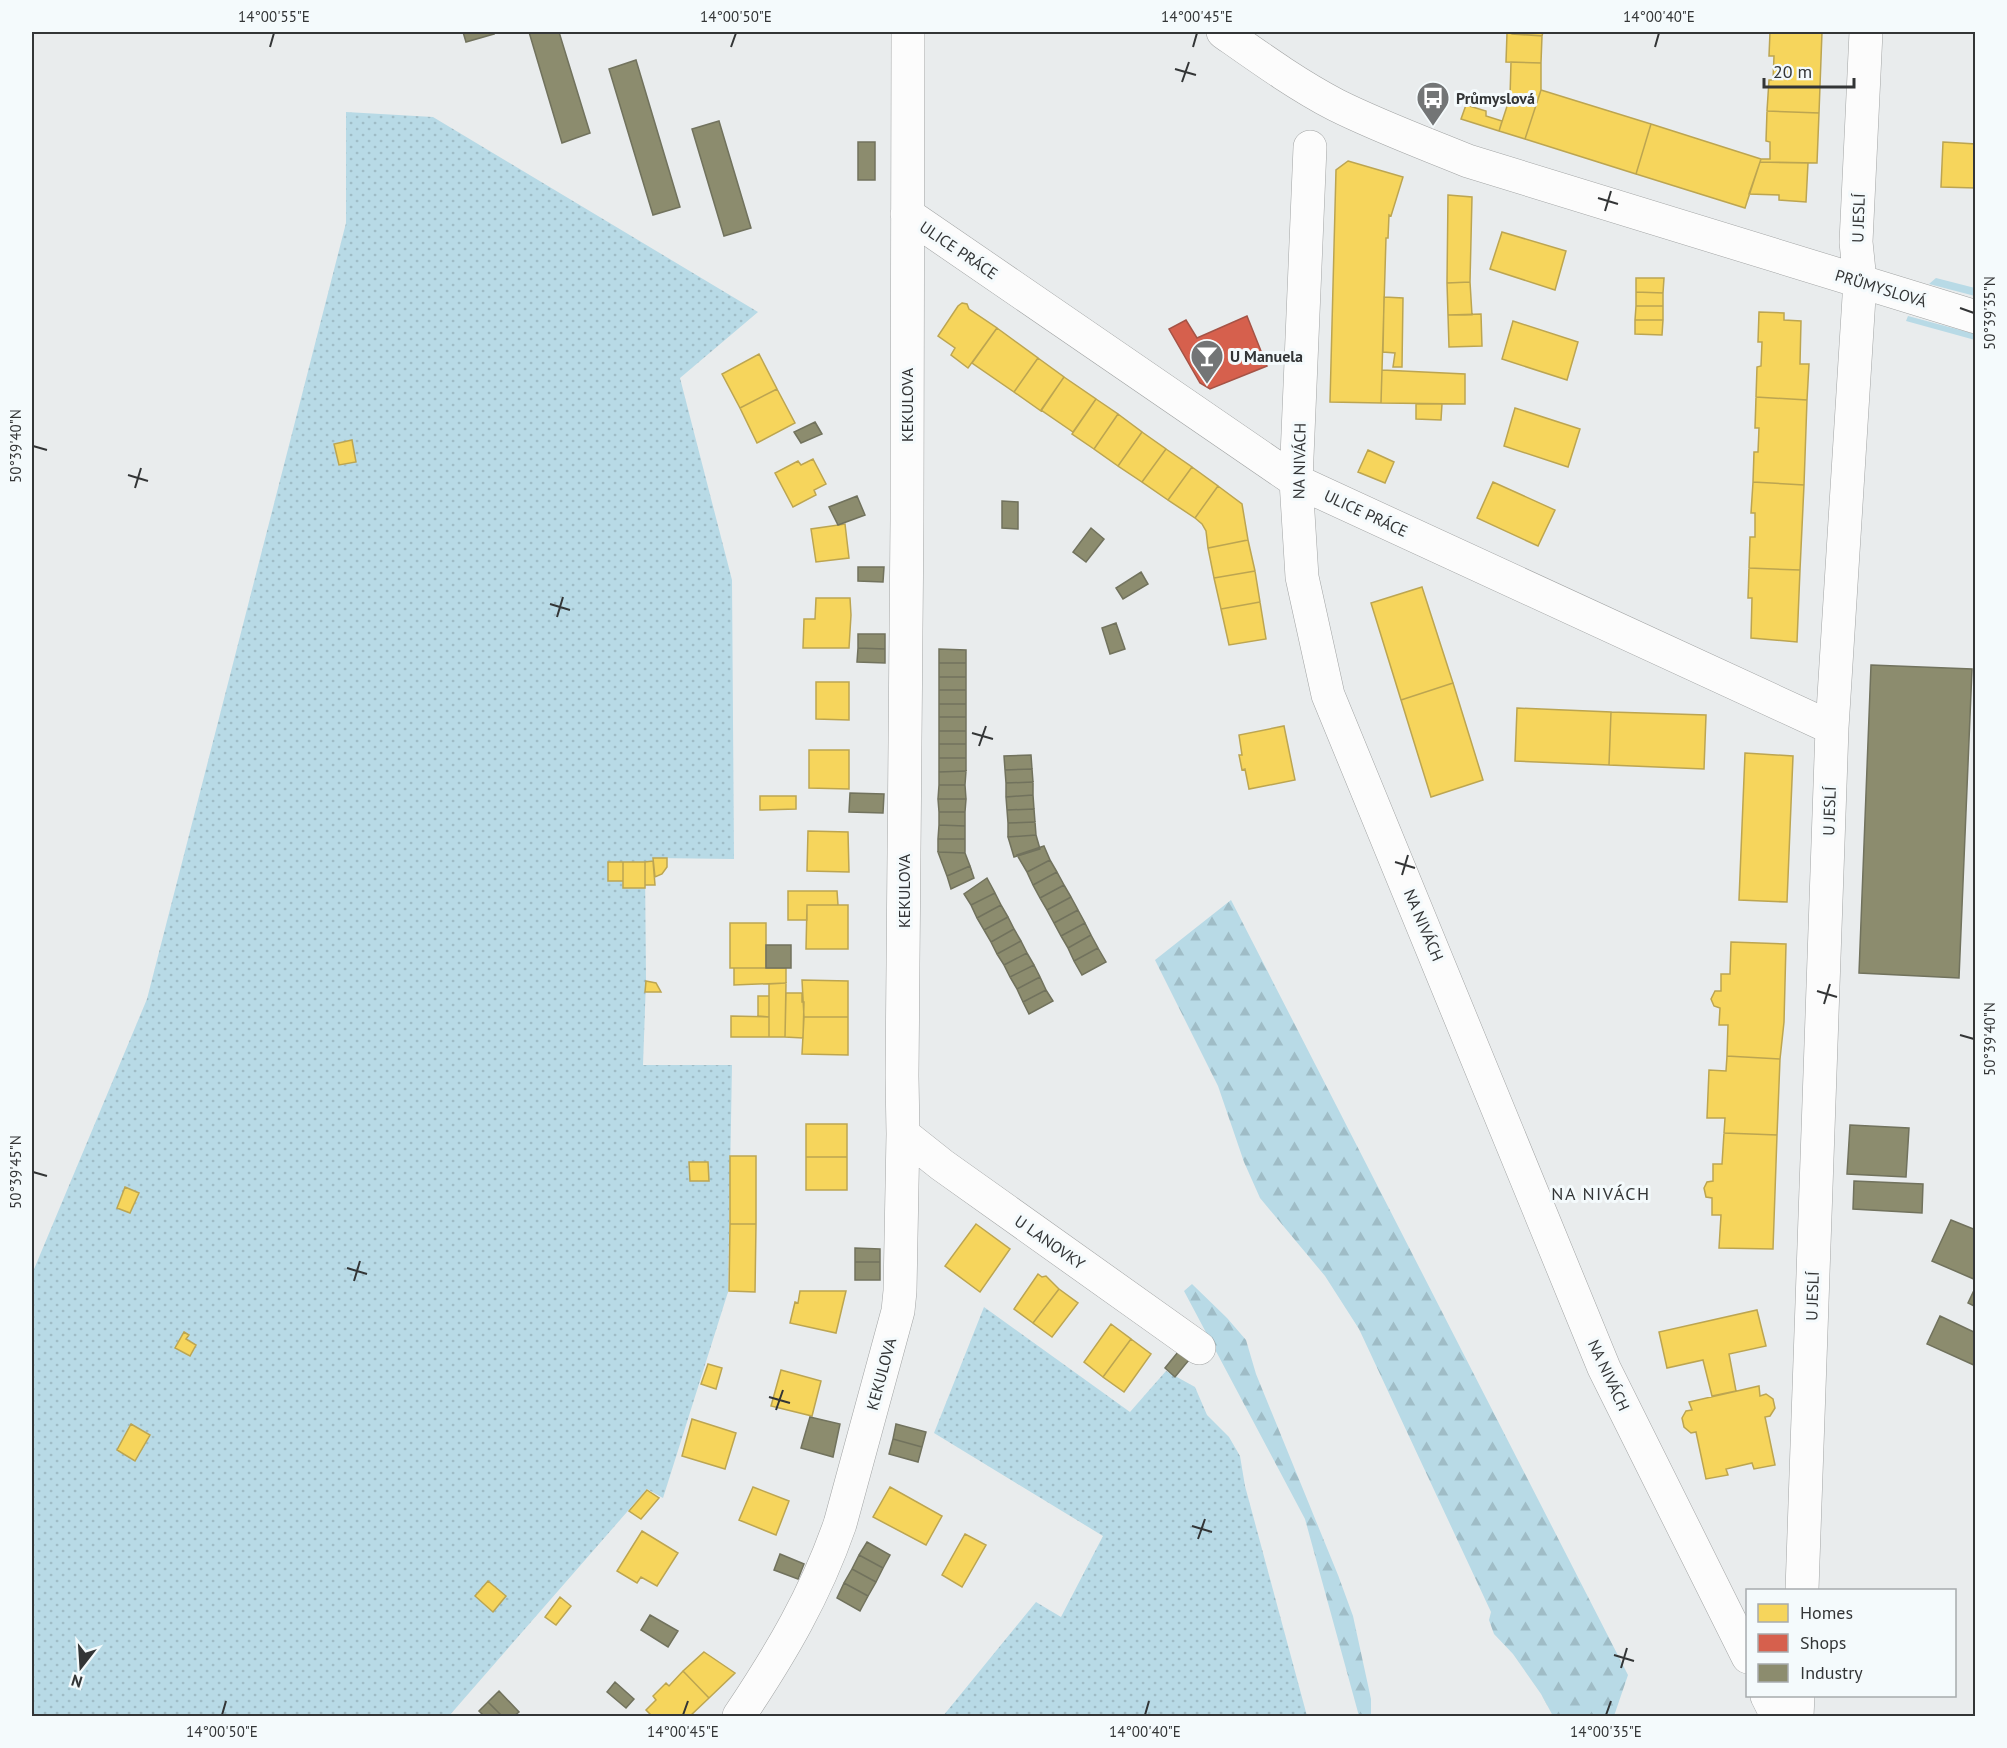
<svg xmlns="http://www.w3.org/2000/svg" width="2007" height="1748" viewBox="0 0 2007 1748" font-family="'PT Sans',sans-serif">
	<defs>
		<pattern id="forest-firs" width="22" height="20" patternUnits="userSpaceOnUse" patternTransform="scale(1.5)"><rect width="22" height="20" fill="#b8dae6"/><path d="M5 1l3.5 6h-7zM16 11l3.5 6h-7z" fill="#9fbcc6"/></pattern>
		<pattern id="garden-dots" width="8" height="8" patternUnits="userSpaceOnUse" patternTransform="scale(1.5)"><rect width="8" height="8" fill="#b8dae6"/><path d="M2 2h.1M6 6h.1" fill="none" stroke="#9fbcc6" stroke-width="1.8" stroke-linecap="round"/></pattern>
	</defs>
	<rect width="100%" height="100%" fill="#e9eced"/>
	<path fill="#b8dae6" d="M1936 278 1975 288V296L1929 284Z
		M1908 316 1975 334V340L1906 321Z"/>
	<path fill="url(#forest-firs)" d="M1231 900 1628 1675 1614 1716H1553L1541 1694 1513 1654 1494 1634 1489 1620 1491 1612 1359 1329 1325 1276 1260 1198 1244 1162 1218 1086 1155 960Z
		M1192 1284 1227 1318 1246 1340 1256 1374 1338 1575 1353 1616 1371 1699V1716H1359L1305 1519 1184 1291Z"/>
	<path fill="url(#garden-dots)" d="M346 112 433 117 758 312 680 378 732 580 734 859 653 858V861L645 862 646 981 643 1065H732L728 1292 663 1498 647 1489 449 1716H32V1274L147 999 346 223Z
		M984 1307 1130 1412 1166 1371 1195 1387 1207 1415 1229 1437 1240 1456 1245 1486 1307 1716H943L1036 1602 1061 1617 1103 1536 934 1433Z"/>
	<path fill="#f6d55c" stroke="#bca551" stroke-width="1.5" d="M1512 32H1543L1542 36 1512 34Z
		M1770 32H1822L1819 113 1767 111 1769 80H1773L1774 56H1769Z
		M1507 33 1542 36 1541 63 1506 62Z
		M1511 62 1541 63V90L1525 139 1499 131 1510 97Z
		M1541 90 1651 124 1636 174 1525 139Z
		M1466 105 1486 111V116L1502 121 1499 131 1461 119Z
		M1767 111 1819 113 1817 163 1760 162 1761 159H1770V142L1766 141Z
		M1651 124 1761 159 1745 208 1636 174Z
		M1943 142 1976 144V188L1941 187Z
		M1348 161 1403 177 1391 216 1389 215 1388 238H1386L1381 403 1330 402 1336 170Z
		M1760 162 1808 163 1806 202 1779 200V195L1749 194Z
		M1448 195 1472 197 1470 282 1447 283Z
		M1502 232 1566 251 1555 290 1490 269Z
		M1636 278H1664L1663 293 1636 292Z
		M1470 282 1472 315H1448L1447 283Z
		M1636 292 1663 293V306H1636Z
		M1384 297 1403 298 1402 367H1393L1395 353 1383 352Z
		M962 303 967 304 969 309 997 328 968 368 951 355 955 348 938 336 958 306Z
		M1636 306H1663V320H1635Z
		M1759 312 1784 313V320L1801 321 1800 364H1809L1807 400 1756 397 1757 367 1761 366 1762 342H1758Z
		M1481 314 1482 346 1449 347 1448 315Z
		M1635 320H1663L1662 335 1635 334Z
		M1513 321 1578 342 1567 380 1502 359Z
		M997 328 1038 358 1014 392 972 363Z
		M759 354 777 389 740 408 722 374Z
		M1038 358 1064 377 1041 411 1014 392Z
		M1382 370 1465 374V404L1381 403Z
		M1064 377 1096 399 1073 432 1041 410Z
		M777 389 795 423 757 443 740 408Z
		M1756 397 1807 400 1804 485 1753 482 1754 452H1758L1759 428H1755Z
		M1096 399 1118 414 1094 449 1072 434Z
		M1416 404H1442L1441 420 1416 419Z
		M1515 408 1580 429 1568 467 1504 446Z
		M1118 414 1142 432 1118 466 1094 449Z
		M1142 432 1166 449 1142 482 1118 466Z
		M352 440 356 462 339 465 334 444Z
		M1166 449 1192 467 1168 500 1142 482Z
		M1368 450 1394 462 1385 483 1358 472Z
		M813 459 826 484 814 490 816 495 793 507 775 473 798 461 801 465Z
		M1192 467 1218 486 1195 518 1168 500Z
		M1493 482 1555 510 1538 546 1477 518Z
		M1753 482 1804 485 1800 570 1749 568 1750 537H1755V513H1751Z
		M1218 486 1242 504 1248 540 1208 548 1206 531 1202 524 1195 518Z
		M845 524 849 558 816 562 811 529Z
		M1248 540 1255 571 1214 578 1208 548Z
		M1749 568 1800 570 1797 642 1751 638 1752 598H1748Z
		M1255 571 1260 602 1221 609 1214 578Z
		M1422 587 1453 683 1401 700 1371 603Z
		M816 598H850L851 615 849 648H803L804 619H815Z
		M1260 602 1266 639 1229 645 1221 609Z
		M816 682H849V720L816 719Z
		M1453 683 1483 780 1431 797 1401 700Z
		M1517 708 1611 712 1609 765 1515 761Z
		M1611 712 1706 715 1704 769 1609 765Z
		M1284 726 1295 780 1249 789 1245 769 1242 770 1239 755H1242L1239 735Z
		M809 750H849V789L809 788Z
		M1745 753 1793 756 1787 902 1739 900Z
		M760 796H796V809L760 810Z
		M808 831 848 832 849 872 807 871Z
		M653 858H667V867L662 874 655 877Z
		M653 861 655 885H645V862Z
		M608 862H623V881H608Z
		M623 862H645V888H623Z
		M788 891H837L838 905H807V920H788Z
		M807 905H848V949H806Z
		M730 923H766V968H730Z
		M1731 942 1786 944 1784 1022 1780 1059 1727 1056 1728 1025H1719L1720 1008 1714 1006 1711 999 1715 991H1721V974H1730Z
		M734 968H786V983L734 985Z
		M802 980 848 981V1017H804Z
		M646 981 656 983 661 992H645Z
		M786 983 785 1037H769V984Z
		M786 993H802V1002H804L803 1038 785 1037Z
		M758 996H769V1017L758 1016Z
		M731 1016 769 1017V1037H731Z
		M804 1017H848V1055L802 1054Z
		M1727 1056 1780 1059 1777 1135 1724 1133 1725 1118H1707L1709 1070 1726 1071Z
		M806 1124H847V1157H806Z
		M1724 1133 1777 1135 1773 1249 1719 1248 1721 1215H1712V1198L1706 1197 1704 1188 1707 1182 1713 1181V1164H1722Z
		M730 1156H756V1224H730Z
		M806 1157H847V1190H806Z
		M689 1162H708L709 1181H690Z
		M125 1187 139 1193 130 1213 117 1208Z
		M730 1224H756L755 1292 729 1291Z
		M976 1224 1010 1249 980 1292 945 1266Z
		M1038 1274 1042 1277 1046 1276 1059 1289 1033 1323 1014 1309Z
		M1059 1289 1078 1303 1052 1337 1033 1323Z
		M800 1291H846L836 1333 790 1323 795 1302 798 1303Z
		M1757 1310 1766 1346 1729 1354 1736 1391 1712 1396 1703 1360 1667 1368 1659 1332Z
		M1111 1324 1131 1339 1103 1377 1084 1362Z
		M184 1332 189 1335 186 1339 196 1345 190 1356 175 1348Z
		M1131 1339 1151 1354 1124 1392 1103 1377Z
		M708 1364 722 1368 716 1389 701 1384Z
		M781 1370 821 1381 812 1416 771 1406Z
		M1759 1386 1760 1396 1766 1394 1773 1399 1775 1408 1770 1416 1765 1417 1775 1465 1754 1469 1752 1463 1726 1469 1728 1475 1706 1479 1696 1432 1691 1433 1684 1427 1682 1418 1686 1411 1692 1410 1689 1402Z
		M692 1419 736 1433 725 1469 682 1456Z
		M131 1424 150 1435 135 1461 117 1450Z
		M753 1487 789 1501 776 1535 739 1520Z
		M890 1487 942 1516 926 1545 873 1517Z
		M647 1490 659 1498 641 1519 629 1511Z
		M642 1531 678 1553 657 1586 641 1577 637 1583 617 1571Z
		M965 1534 986 1545 962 1587 942 1575Z
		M488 1581 506 1596 493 1612 475 1596Z
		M560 1597 571 1606 556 1625 545 1617Z
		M704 1652 735 1673 709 1698 683 1671Z
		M683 1671 709 1698 690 1716H652L646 1710 656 1700 653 1696 666 1683 669 1686Z"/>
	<path fill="#d6604d" stroke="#a55346" stroke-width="1.5" d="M1247 316 1267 366 1210 389 1200 383 1169 329 1186 320 1197 338Z"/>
	<path fill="#8c8c6e" stroke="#71725d" stroke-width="1.5" d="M463 32H493L494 34 466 42Z
		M529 32H559L590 133 562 143Z
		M636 60 680 207 653 215 609 69Z
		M719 121 751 228 724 236 692 129Z
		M858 142H875V180H858Z
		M815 422 822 434 801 443 794 432Z
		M857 496 865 515 838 525 829 507Z
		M1002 501 1018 502V529L1002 528Z
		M1091 528 1104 539 1086 562 1073 552Z
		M858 567H884L883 582 858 581Z
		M1141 572 1148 584 1123 599 1116 588Z
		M1116 623 1125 649 1110 654 1102 628Z
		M858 634H885V649L858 648Z
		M858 648 885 649V663L857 662Z
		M939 649 966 650V663H939Z
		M939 663H966V677H939Z
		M1871 665 1972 669 1959 978 1859 973Z
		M939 677H966V690H939Z
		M939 690H966V704H939Z
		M939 704H966V717H939Z
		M939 717H966V731H939Z
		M939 731H966V744H939Z
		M939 744H966V758H939Z
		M1031 755 1032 769 1005 770 1004 756Z
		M939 758H966V771L939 772Z
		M1032 769 1033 782 1006 783 1005 770Z
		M966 771 965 785H939V772Z
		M1033 782V795L1006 797V783Z
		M939 785H965L966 799H938Z
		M850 793 884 794 883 813 849 812Z
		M1033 795 1034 809 1007 810 1006 797Z
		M938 799H966L965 812H939Z
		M1034 809 1035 822 1008 823 1007 810Z
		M939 812H965V826L939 825Z
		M1035 822 1036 835 1008 837V823Z
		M939 825 965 826V839H938Z
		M1036 835 1040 849 1014 857 1008 837Z
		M938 839H965V853L938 852Z
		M1044 846 1050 860 1027 872 1017 855Z
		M938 852 965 853 970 866 947 876Z
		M1050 860 1057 872 1033 885 1027 872Z
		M970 866 974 878 951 889 947 876Z
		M1057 872 1064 885 1040 898 1033 885Z
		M987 878 995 893 971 905 964 894Z
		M1064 885 1071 897 1047 910 1040 898Z
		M995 893 1001 905 977 918 971 905Z
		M1071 897 1078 910 1054 923 1047 910Z
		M1001 905 1008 917 984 930 977 918Z
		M1078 910 1085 923 1061 936 1054 923Z
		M1008 917 1014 929 991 942 984 930Z
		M1085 923 1091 935 1068 948 1061 936Z
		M1014 929 1021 941 997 954 991 942Z
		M1091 935 1098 948 1074 961 1068 948Z
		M1021 941 1027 953 1004 965 997 954Z
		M766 945H791V968H766Z
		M1098 948 1106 962 1082 975 1074 961Z
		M1027 953 1034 965 1010 977 1004 965Z
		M1034 965 1040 977 1017 989 1010 977Z
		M1040 977 1046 990 1023 1002 1017 989Z
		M1046 990 1053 1001 1029 1014 1023 1002Z
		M1850 1125 1909 1128 1906 1177 1847 1174Z
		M1854 1181 1923 1184 1922 1213 1853 1209Z
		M1951 1220 1976 1230V1280L1932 1261Z
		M855 1248 880 1249V1262H855Z
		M855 1262H880V1280H855Z
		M1976 1286V1307L1968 1303Z
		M1940 1316 1976 1333V1366L1927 1344Z
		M1178 1352 1189 1360 1175 1377 1165 1368Z
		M810 1417 840 1424 833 1457 801 1448Z
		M896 1424 926 1432 922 1447 893 1439Z
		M893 1439 922 1447 918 1462 889 1454Z
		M867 1542 890 1555 883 1568 859 1555Z
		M780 1554 804 1564 798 1579 774 1570Z
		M859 1555 883 1568 876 1582 852 1569Z
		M852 1569 876 1582 868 1596 844 1583Z
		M844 1583 868 1596 860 1611 837 1598Z
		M650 1615 678 1631 668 1647 641 1630Z
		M615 1682 634 1699 626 1708 607 1692Z
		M499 1691 519 1712 514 1716H502L488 1702Z
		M488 1702 502 1716H484L479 1711Z"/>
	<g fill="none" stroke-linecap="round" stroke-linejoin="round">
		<g stroke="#a2a4a4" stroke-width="34">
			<path id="minor" d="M1223 32C1260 58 1296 84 1336 105 1378 126 1424 143 1468 161L1976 317
				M1310 147 1296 481 1302 577 1328 695 1604 1368 1748 1657
				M907 214 1296 481 1832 728
				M903 1134 942 1165 1199 1348
				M1802 1590 1832 728 1860 281 1856 242 1866 32
				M1767 1696 1777 1716
				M739 1716C781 1653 815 1596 840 1524L898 1311 900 1291 903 1134 902 1076 907 520 908 32
				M1797 1716 1798 1696"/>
		</g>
		<use href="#minor" stroke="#fcfcfc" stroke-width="33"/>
	</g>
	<path fill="none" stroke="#333536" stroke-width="2" d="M270 47 274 33M731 47 736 33M1193 47 1197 33M1655 47 1659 33M1175 69 1196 75M1182 82 1189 62M1598 198 1618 204M1605 211 1611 191M1960 308 1974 313M33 446 47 450M128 475 148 481M135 488 141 468M550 604 570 610M557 617 563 597M972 733 993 739M979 746 986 726M1395 862 1415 868M1402 875 1408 855M1817 991 1837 997M1824 1004 1830 984M1960 1035 1974 1039M33 1172 47 1176M347 1268 367 1274M354 1281 360 1261M769 1397 790 1403M776 1410 783 1390M1192 1526 1212 1532M1198 1539 1205 1519M1614 1655 1634 1661M1621 1668 1627 1648M222 1715 226 1701M683 1715 688 1701M1145 1715 1149 1701M1606 1715 1611 1701"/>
	<defs>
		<g id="bus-pin" transform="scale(1.725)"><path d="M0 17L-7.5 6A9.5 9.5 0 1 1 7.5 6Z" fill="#737576" stroke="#f4fafc"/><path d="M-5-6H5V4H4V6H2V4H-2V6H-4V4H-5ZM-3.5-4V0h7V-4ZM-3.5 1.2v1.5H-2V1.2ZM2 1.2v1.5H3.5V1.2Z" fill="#fff"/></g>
		<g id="bar-pin" transform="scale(1.725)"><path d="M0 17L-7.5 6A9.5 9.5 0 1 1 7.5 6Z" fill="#737576" stroke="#f4fafc"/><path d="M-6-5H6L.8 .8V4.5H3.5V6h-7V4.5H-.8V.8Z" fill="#fff"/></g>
	</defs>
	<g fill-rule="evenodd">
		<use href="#bus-pin" x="1433" y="98"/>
		<use href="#bar-pin" x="1207" y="356"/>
	</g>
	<g text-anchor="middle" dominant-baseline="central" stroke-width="6" stroke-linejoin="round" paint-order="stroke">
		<g font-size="16" font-weight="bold" fill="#333536" stroke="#f4fafc" text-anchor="start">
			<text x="1456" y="98">Průmyslová</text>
			<text x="1230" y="356">U Manuela</text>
		</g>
		<g font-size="16" fill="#333536" stroke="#f4fafc">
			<text transform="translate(1858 218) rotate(-88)">U JESLÍ</text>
			<text transform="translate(959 250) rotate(34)">ULICE PRÁCE</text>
			<text transform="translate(1881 288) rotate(17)">PRŮMYSLOVÁ</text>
			<text transform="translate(907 405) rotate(-90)">KEKULOVA</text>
			<text transform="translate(1299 461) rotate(-89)">NA NIVÁCH</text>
			<text transform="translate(1366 513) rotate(25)">ULICE PRÁCE</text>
			<text transform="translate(1829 811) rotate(-88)">U JESLÍ</text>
			<text transform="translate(904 891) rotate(-90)">KEKULOVA</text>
			<text transform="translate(1424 925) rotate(67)">NA NIVÁCH</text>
			<text transform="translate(1050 1242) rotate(35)">U LANOVKY</text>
			<text transform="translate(1812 1296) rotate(-88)">U JESLÍ</text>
			<text transform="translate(881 1374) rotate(-75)">KEKULOVA</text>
			<text transform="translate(1609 1375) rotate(65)">NA NIVÁCH</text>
		</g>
		<g font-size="18" letter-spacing="1.5" fill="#333536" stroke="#f4fafc">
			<text x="1601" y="1193">NA NIVÁCH</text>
		</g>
	</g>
	<rect width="2007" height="1748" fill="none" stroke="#f4fafc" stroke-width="66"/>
	<rect x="1746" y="1589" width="210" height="108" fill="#f4fafc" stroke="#a7abad" stroke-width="1.5"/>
	<rect x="1758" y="1604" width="30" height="18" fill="#f6d55c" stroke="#a7abad" stroke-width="1.5"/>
	<text x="1800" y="1619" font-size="18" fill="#333536">Homes</text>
	<rect x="1758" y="1634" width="30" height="18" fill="#d6604d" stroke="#a7abad" stroke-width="1.5"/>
	<text x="1800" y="1649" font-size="18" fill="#333536">Shops</text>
	<rect x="1758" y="1664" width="30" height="18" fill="#8c8c6e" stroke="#a7abad" stroke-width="1.5"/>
	<text x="1800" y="1679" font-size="18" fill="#333536">Industry</text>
	<g transform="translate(81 1667) rotate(197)" stroke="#f4fafc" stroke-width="4.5" paint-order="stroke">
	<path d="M0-4.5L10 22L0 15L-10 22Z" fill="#333536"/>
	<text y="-9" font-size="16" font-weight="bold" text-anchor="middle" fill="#333536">N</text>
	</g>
	<path d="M1764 78v9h90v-9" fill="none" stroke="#333536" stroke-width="3"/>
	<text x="1773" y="78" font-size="18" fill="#333536" stroke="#f4fafc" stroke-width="4.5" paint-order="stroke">20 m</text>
	<rect x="33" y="33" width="1941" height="1682" fill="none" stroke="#333536" stroke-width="2"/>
	<g font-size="15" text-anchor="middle" fill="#333536">
		<text x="274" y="22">14°00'55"E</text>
		<text x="736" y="22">14°00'50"E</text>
		<text x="1197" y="22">14°00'45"E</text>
		<text x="1659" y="22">14°00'40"E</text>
		<text transform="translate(1990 313) rotate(-90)" y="5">50°39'35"N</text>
		<text transform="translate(16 446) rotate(-90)" y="5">50°39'40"N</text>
		<text transform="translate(1990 1039) rotate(-90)" y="5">50°39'40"N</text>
		<text transform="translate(16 1172) rotate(-90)" y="5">50°39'45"N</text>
		<text x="222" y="1737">14°00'50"E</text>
		<text x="683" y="1737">14°00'45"E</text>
		<text x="1145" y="1737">14°00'40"E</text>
		<text x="1606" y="1737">14°00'35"E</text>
	</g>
</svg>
